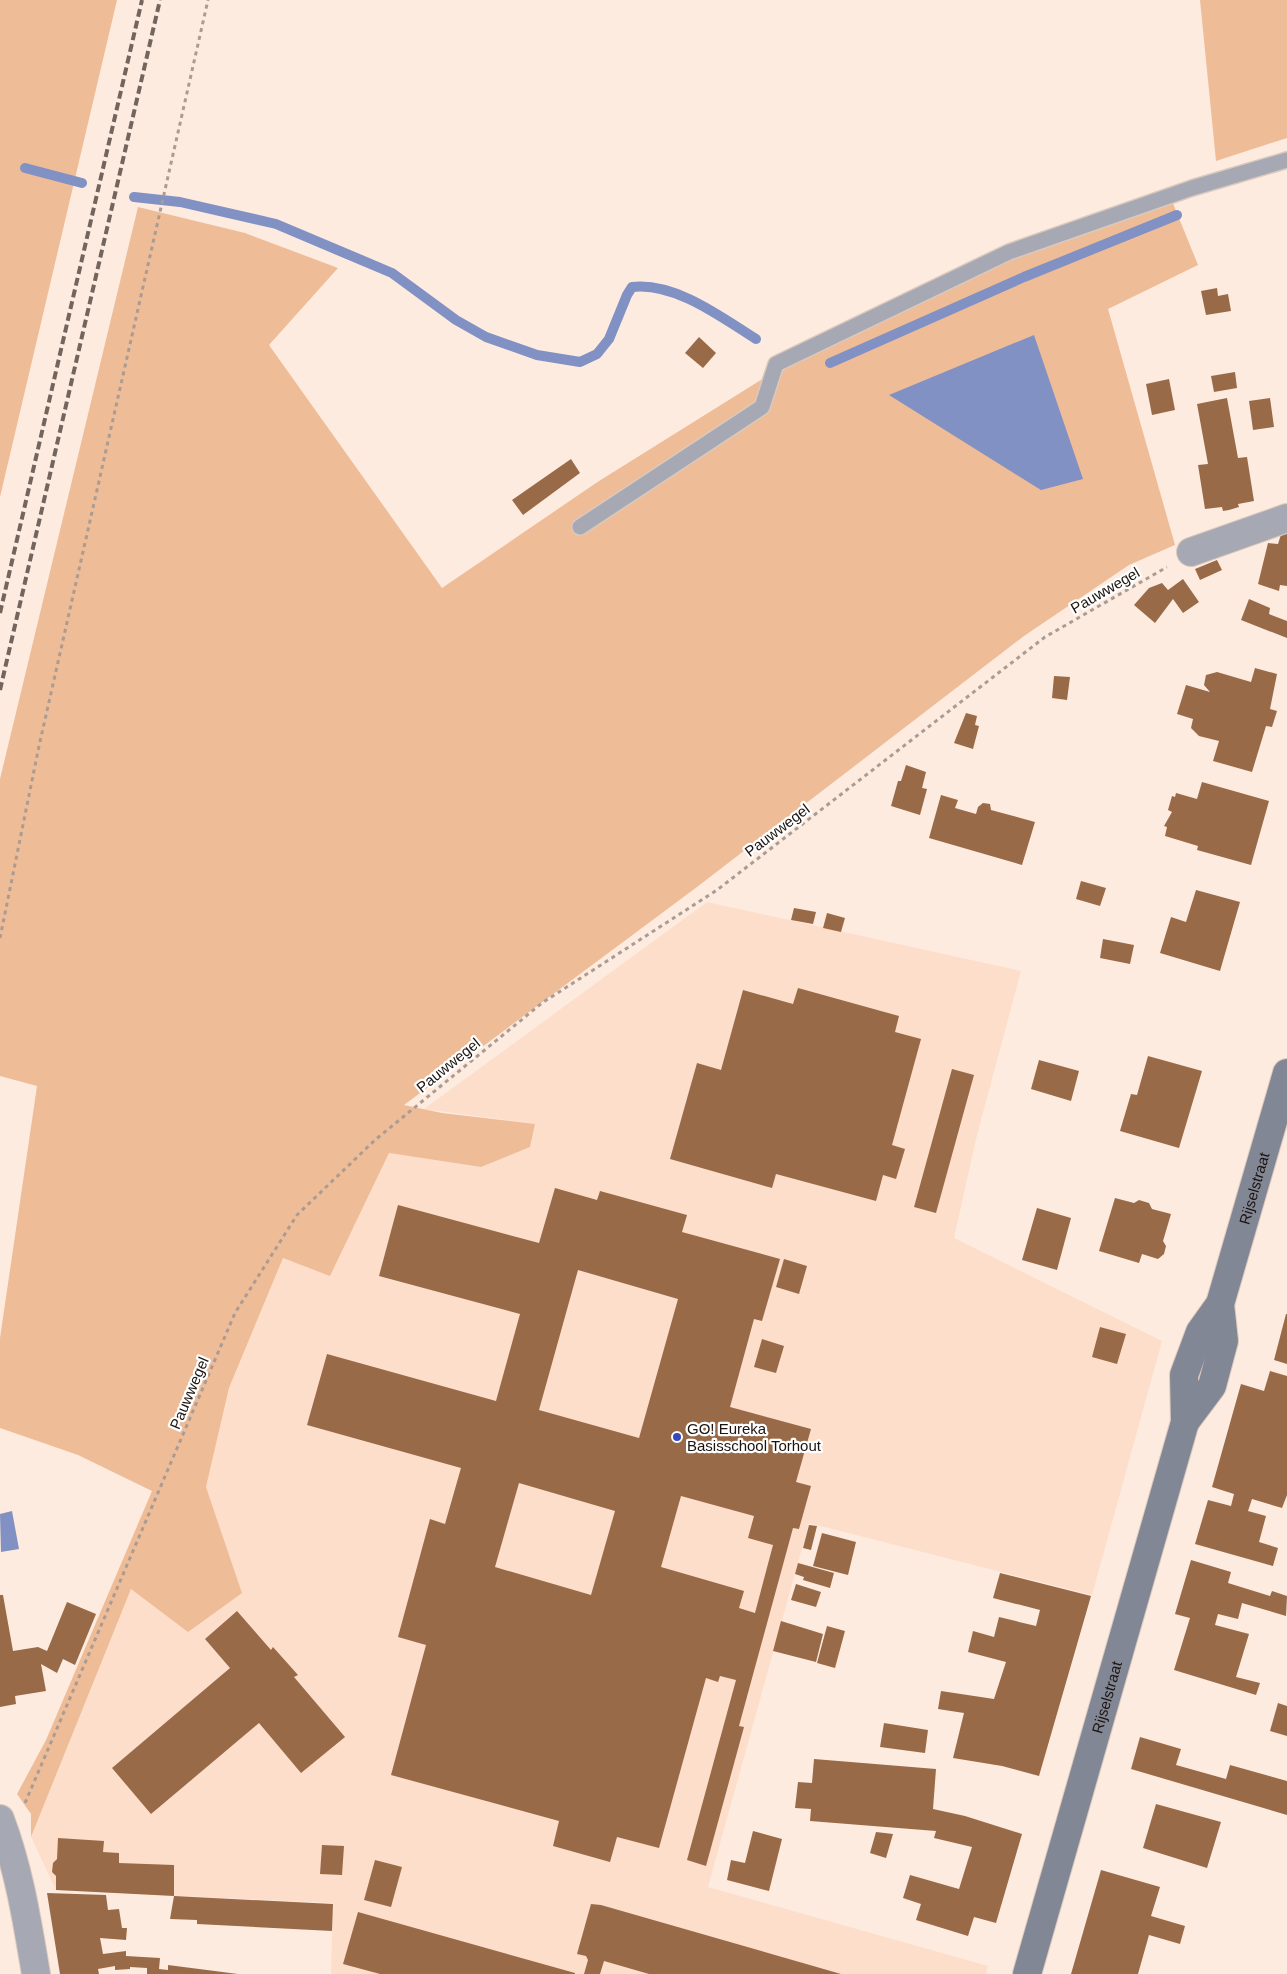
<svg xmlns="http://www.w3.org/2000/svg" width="1287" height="1974" viewBox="0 0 1287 1974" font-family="Arial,sans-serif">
	<rect width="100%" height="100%" fill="#feebdf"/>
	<path fill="#fcdeca" d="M707 902 1021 971 977 1135 954 1238 1162 1341 1092 1595 809 1523 708 1887 988 1966 986 1974H331L333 1903 56 1890 31 1837 131 1589 242 1593 206 1487 229 1388 283 1258 330 1275 389 1153 481 1167 530 1147 535 1124 424 1109Z"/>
	<path fill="#efbc98" d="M0 0H117L0 497Z
		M1200 0H1287V138L1216 161Z
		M1168 191 1198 265 1108 309 1175 545 1129 565 1024 636 697 887 404 1105 442 1113 535 1124 530 1147 481 1167 389 1153 330 1276 283 1258 229 1388 206 1487 242 1593 188 1632 131 1589 31 1837V1814L17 1794 46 1740 152 1491 78 1455 0 1428V1338L37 1086 0 1076V779L138 207 245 233 338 268 269 345 442 588 599 481 785 365 1017 255Z"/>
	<path fill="#8191c3" d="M1034 335 1083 479 1041 490 889 395Z
		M12 1511 19 1549 1 1552 0 1514Z"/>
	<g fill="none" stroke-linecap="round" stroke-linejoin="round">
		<path stroke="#8191c3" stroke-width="10" d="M25 168 82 183
			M134 197 180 202 276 224 392 273 456 320 486 337 537 355 580 362 597 354 609 339 627 295 632 287C675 282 721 317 756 339
			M830 363 1024 277 1177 215"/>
	</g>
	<path fill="#996a48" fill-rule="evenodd" d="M1217 288 1218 296 1228 294 1231 311 1206 315 1201 291Z
		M699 337 716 353 703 368 685 353Z
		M1235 372 1237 388 1214 392 1211 376Z
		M1169 379 1175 410 1152 415 1146 384Z
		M1227 398 1238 458 1247 457 1254 501 1238 504 1239 507 1229 510 1223 511 1222 507 1205 509 1198 465 1208 464 1197 404Z
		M1270 398 1274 427 1253 430 1249 401Z
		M571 459 580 473 523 515 512 500Z
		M1283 528 1287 529V586L1280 585 1279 591 1258 584 1268 543 1278 544Z
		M1217 560 1222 570 1200 580 1195 569Z
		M1183 579 1199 602 1183 613 1173 599 1155 623 1134 605 1149 588 1162 583 1168 590Z
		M1249 599 1270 608 1269 614 1287 621V638L1241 620Z
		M1255 668 1277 674 1270 709 1277 711 1272 727 1266 726 1252 772 1213 761 1219 741 1199 736 1191 728 1193 719 1177 714 1186 685 1210 692 1204 685 1206 675 1217 672 1251 682Z
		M1054 676 1070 677 1067 700 1052 698Z
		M966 713 977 716 975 725 979 726 973 749 954 743Z
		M906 765 926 772 922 788 927 789 920 815 891 806 898 781H901Z
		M1202 782 1269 801 1251 865 1197 850 1198 846 1165 836 1167 827 1164 826 1172 812 1168 810 1172 796 1175 797 1176 793 1197 799Z
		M941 795 958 800 955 808 976 814 978 807 983 803 990 804 991 810 1035 822 1022 865 929 838Z
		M1081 881 1106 888 1100 906 1076 899Z
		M1196 890 1240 902 1220 971 1160 953 1171 917 1186 922Z
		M794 908 816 912 813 924 791 920Z
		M827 913 845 918 841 932 823 928Z
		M1103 939 1134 945 1130 964 1100 958Z
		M798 988 899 1016 895 1032 921 1039 892 1145 905 1149 896 1179 883 1175 876 1201 776 1174 772 1188 670 1159 697 1063 721 1070 743 990 793 1004Z
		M1148 1056 1202 1071 1179 1148 1120 1131 1131 1094 1137 1095Z
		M1039 1060 1079 1071 1071 1101 1031 1089Z
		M952 1069 974 1075 936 1213 914 1207Z
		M555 1188 597 1200 600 1191 687 1215 682 1232 780 1259 762 1321 754 1319 730 1407 811 1429 796 1482 811 1486 799 1529 793 1528 739 1726 744 1727 706 1866 687 1860 736 1680 720 1676 718 1682 706 1678 659 1848 617 1837 610 1862 553 1846 559 1821 391 1775 426 1645 398 1637 430 1519 445 1524 461 1468 307 1425 327 1354 496 1401 520 1314 379 1276 398 1205 539 1243ZM578 1270 678 1299 639 1438 539 1410ZM519 1483 615 1511 591 1595 495 1567ZM681 1496 754 1516 748 1538 773 1545 755 1613 739 1608 744 1591 661 1567Z
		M1115 1198 1134 1203 1139 1200 1149 1203 1152 1209 1171 1214 1163 1241 1166 1246 1164 1254 1158 1259 1142 1254 1139 1263 1099 1251Z
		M1037 1208 1071 1218 1057 1270 1022 1260Z
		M784 1259 807 1266 799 1294 776 1287Z
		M1286 1314H1287V1364L1274 1360Z
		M1100 1327 1126 1334 1117 1364 1092 1357Z
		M762 1339 784 1346 776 1373 754 1367Z
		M1270 1371 1287 1376V1495L1282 1508 1252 1499 1248 1511 1266 1516 1259 1542 1278 1548 1273 1566 1195 1544 1208 1500 1231 1506 1234 1494 1212 1487 1241 1384 1264 1391Z
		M809 1525 817 1526 811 1550 803 1548Z
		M822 1533 856 1542 848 1575 813 1566Z
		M1191 1560 1231 1572 1228 1583 1270 1596 1272 1591 1287 1596 1286 1616 1242 1603 1238 1619 1218 1614 1215 1625 1249 1634 1236 1677 1260 1683 1256 1695 1174 1670 1190 1618 1175 1614Z
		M798 1563 834 1573 830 1588 803 1580 804 1577 795 1574Z
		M1000 1573 1091 1596 1039 1776 1002 1766 953 1758 964 1713 938 1709 941 1691 994 1699 1006 1662 968 1652 973 1631 994 1637 999 1617 1036 1626 1040 1610 993 1598Z
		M796 1584 821 1592 816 1607 791 1600Z
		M0 1595H3L13 1651 38 1647 47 1651 67 1602 96 1614 75 1665 63 1659 57 1673 41 1664 46 1691 15 1696 16 1704 0 1707Z
		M237 1611 271 1650 273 1647 298 1675 294 1677 345 1737 301 1773 259 1723 151 1814 112 1768 230 1668 205 1639Z
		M781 1621 823 1634 816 1662 773 1651Z
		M827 1626 845 1631 835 1668 817 1663Z
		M1278 1703 1287 1706V1736L1270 1731Z
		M884 1723 928 1730 925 1753 880 1747Z
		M1140 1737 1181 1749 1176 1765 1226 1779 1230 1765 1287 1781V1815L1131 1769Z
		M814 1759 936 1769 933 1809 965 1816 1022 1834 996 1923 974 1917 968 1936 916 1920 921 1904 903 1898 910 1875 959 1889 972 1847 934 1838 936 1831 810 1821 811 1809 795 1808 798 1782 812 1783Z
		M1156 1804 1221 1822 1207 1868 1143 1848Z
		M753 1831 782 1839 769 1891 727 1880 731 1860 745 1863Z
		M876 1832 893 1834 886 1858 870 1853Z
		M58 1838 104 1841 103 1852 119 1853V1863L174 1865V1896L333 1904 332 1931 197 1924V1920L170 1919 174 1896 56 1890V1876L52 1872 53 1863 57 1859Z
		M322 1845 344 1846 342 1875 320 1874Z
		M375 1860 402 1867 391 1907 364 1900Z
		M1101 1870 1160 1887 1151 1916 1185 1926 1180 1944 1149 1935 1138 1974H1071Z
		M47 1893 106 1895 108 1910 119 1909 122 1928H127L126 1940 100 1938 103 1954 126 1951V1956L160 1958 159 1969 168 1970V1965L238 1974H147V1968L130 1967V1969L115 1970V1966L98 1969 99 1974H60Z
		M591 1904 601 1905 841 1974H649L604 1961 600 1974H584L588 1960 586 1956 577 1954Z
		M358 1912 575 1973V1974H380L343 1964Z"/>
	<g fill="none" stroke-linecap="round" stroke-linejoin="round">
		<g stroke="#dac9be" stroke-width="18">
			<path id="lane" d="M580 527 762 407 776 364 1009 252 1192 188 1287 160"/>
		</g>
		<g stroke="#dac9be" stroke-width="30">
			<path id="street" d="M1191 552 1287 518
				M0 1819C19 1869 27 1921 36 1974"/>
		</g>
		<g stroke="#dac9be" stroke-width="30">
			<g id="secondary">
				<path d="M1185 1422 1212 1386 1224 1341 1220 1304"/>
				<path id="s1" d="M1027 1974 1185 1422 1184 1375 1200 1332 1220 1304 1287 1073"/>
			</g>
		</g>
		<path stroke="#ab9c93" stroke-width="3" stroke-dasharray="4 4" stroke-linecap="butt" d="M0 938 39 746 208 0
			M25 1803 235 1313 297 1215 375 1140 542 1003 717 890 1045 637 1167 567"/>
		<use href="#lane" stroke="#a6a9b3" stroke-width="15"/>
		<use href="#street" stroke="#a6a9b3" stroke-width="28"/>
		<use href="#secondary" stroke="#828795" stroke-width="28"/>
		<path stroke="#71655d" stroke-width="4" stroke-dasharray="8 4" stroke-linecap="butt" d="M0 613 142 0
			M0 690 160 0"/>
	</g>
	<circle fill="#3648bb" stroke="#fff" stroke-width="2" cx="677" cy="1437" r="5"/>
	<g text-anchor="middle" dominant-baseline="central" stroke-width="4.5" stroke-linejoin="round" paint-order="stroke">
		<g font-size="15" fill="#1c140f" stroke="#fff">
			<text transform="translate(1105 590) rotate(-30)">Pauwwegel</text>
			<text transform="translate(777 830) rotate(-37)">Pauwwegel</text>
			<text transform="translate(448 1065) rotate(-39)">Pauwwegel</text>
			<text stroke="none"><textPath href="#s1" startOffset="822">Rijselstraat</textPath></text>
			<text transform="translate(189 1393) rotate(-67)">Pauwwegel</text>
			<text stroke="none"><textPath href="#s1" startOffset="288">Rijselstraat</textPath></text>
		</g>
		<g font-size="15" fill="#1c140f" stroke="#fff" text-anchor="start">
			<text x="687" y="1428">GO! Eureka<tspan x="687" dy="17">Basisschool Torhout</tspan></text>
		</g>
	</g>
</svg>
